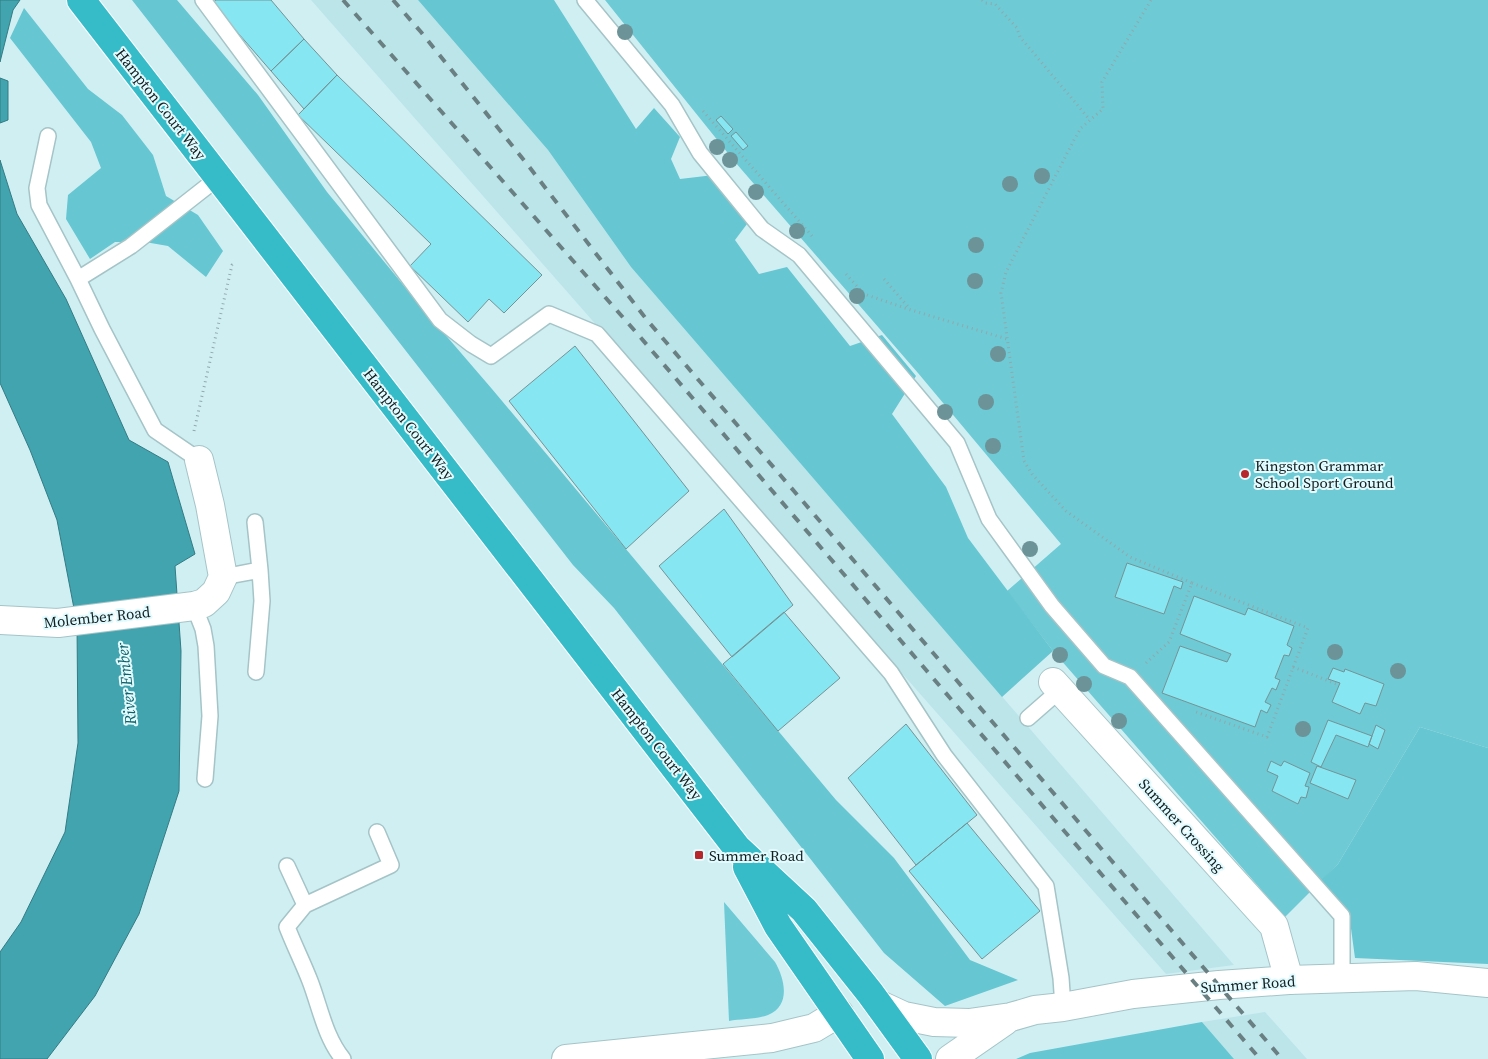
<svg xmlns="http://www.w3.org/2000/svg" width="1488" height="1059" viewBox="0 0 1488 1059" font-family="'Source Serif 4',serif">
	<rect width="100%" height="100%" fill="#d0eff3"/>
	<path fill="#bce5ea" d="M311 0H418L548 150 631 267 1234 965 1166 974Z
		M1265 1012 1307 1059H1234L1202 1022Z"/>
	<path fill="#6ecad5" d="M605 0H1488V748L1420 727 1338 864 1285 917 1053 651 1007 591 1061 544 918 373 735 162Z
		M724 902 775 962C785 979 791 1006 768 1015 758 1019 740 1019 729 1021Z"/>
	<path fill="#66c6d1" d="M132 0H177L258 95 327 192 418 303 492 389 836 800 894 858 970 960 1018 980 945 1006 884 953 614 608 573 565Z
		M418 0H554L636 129 654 108 680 137 671 159 680 179 714 175 753 216 735 240 759 274 787 267 850 346 882 335 916 376 892 414 946 487 968 538 1053 651 1002 697 631 267 548 150Z
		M24 8 88 89 122 115 153 155 166 196 198 215 223 251 206 277 168 246 145 242H115L90 259 66 219 68 195 101 168 91 142 10 38Z
		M1420 727 1488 748V964L1355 958 1350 921 1320 881 1338 864Z
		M1202 1022 1234 1059H1016L1030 1053Z"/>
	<path fill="#41a4af" stroke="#337c84" d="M0 0H20L13 10 0 62Z
		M0 78 8 81V120L0 123Z
		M0 160 17 214 66 299 129 440 168 462 195 554 175 566 181 651 179 791 139 914 95 996 47 1059H0V952L21 922 65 832 78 743 77 624 57 520 30 450 0 383Z"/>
	<path fill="#86e6f1" stroke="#759396" d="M216 0H271L304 39 271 71 212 3Z
		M304 39 337 75 304 109 271 71Z
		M337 75 542 275 504 313 489 299 468 322 410 266 431 244 298 115Z
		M721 116 733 129 728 134 716 120Z
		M736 132 748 146 743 150 731 136Z
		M575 346 689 491 626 549 509 401Z
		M724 509 793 605 732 657 659 566Z
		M1127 563 1183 582 1181 589 1174 586 1164 614 1115 597Z
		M1194 596 1245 615 1248 608 1294 626 1287 645 1292 648 1289 656 1284 655 1275 678 1280 680 1276 690 1272 688 1265 702 1271 705 1267 713 1261 710 1255 727 1162 693 1180 646 1227 662 1231 654 1180 634Z
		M784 612 840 678 778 731 723 664Z
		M1333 668 1344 672 1345 669 1384 684 1376 706 1365 703 1360 714 1332 702 1340 683 1328 679Z
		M1328 720 1372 736 1368 747 1336 735 1321 767 1311 762Z
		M906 724 977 815 916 865 848 778Z
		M1376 725 1385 730 1378 749 1369 744Z
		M1271 761 1281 766 1284 761 1310 773 1305 786 1309 787 1306 798 1301 797 1298 804 1272 791 1278 776 1267 771Z
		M1317 766 1356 780 1348 799 1310 783Z
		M967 823 1040 911 982 959 909 871Z"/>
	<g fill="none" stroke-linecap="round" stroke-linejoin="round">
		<g stroke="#a5c4c7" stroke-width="18">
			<path id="lane" d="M203 0 440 320 471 344 491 356 549 314 597 334 891 673 944 755 1046 886 1061 978 1063 1007
				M585 0 672 105 700 153 762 229 799 255 957 443 989 519 1052 606 1104 666 1130 677 1342 916V979
				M48 136 37 188 39 205 78 279 131 246 219 177
				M78 279 102 329 155 430 199 460
				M255 522 260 570
				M223 577 260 570 262 601 256 672
				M194 606 203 629 206 646 210 716 205 779
				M1028 718 1060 690
				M287 866 305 905
				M343 1059C325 1037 320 1007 310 981 303 963 294 945 287 927L305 905 391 865 377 832"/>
		</g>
		<g stroke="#a5c4c7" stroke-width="30">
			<path id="street" d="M0 620 58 623 194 606 204 603 216 592 223 577 210 505 199 460
				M1053 682 1274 926 1289 980
				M566 1059 772 1038 814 1028 839 1013"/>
		</g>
		<g stroke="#a5c4c7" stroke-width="30">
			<path id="secondary" d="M878 1004 904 1016 934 1022 969 1023 1011 1017 1035 1010 1063 1007 1133 994 1219 985 1289 980 1416 976 1488 983
				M950 1059 1005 1021"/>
		</g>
		<g stroke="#fff" stroke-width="30">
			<path id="highway" d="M81 0 737 848 804 910 870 993 918 1059
				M747 867 778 926 870 1059"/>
		</g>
		<path stroke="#90a9ac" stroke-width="3" stroke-dasharray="1 4" stroke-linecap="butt" d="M982 0 985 3 995 4 1017 28 1020 37 1090 120
			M703 111 812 236
			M846 274 864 294 911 310 1007 339
			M884 279 910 309
			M194 431 232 265 236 263
			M1192 583 1308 628 1267 737 1196 712
			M1146 663 1169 642 1192 583 1130 557 1066 511 1032 474 1024 461 1001 293 1006 272 1074 140 1081 128 1103 109 1102 82 1151 0
			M1293 667 1339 685"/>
		<use href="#lane" stroke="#fff" stroke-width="15"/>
		<use href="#street" stroke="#fff" stroke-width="28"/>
		<use href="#secondary" stroke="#fff" stroke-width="28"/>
		<use href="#highway" stroke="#36bbc9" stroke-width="28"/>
		<path stroke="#6a7f81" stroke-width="4" stroke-dasharray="9 9" stroke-linecap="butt" d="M343 0 635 331 1260 1059
			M393 0 421 32 527 164 647 320 1282 1059"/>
	</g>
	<g fill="#6c9397">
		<circle cx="625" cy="32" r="8"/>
		<circle cx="717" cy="147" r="8"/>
		<circle cx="730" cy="160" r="8"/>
		<circle cx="1042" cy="176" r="8"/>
		<circle cx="1010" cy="184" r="8"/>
		<circle cx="756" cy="192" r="8"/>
		<circle cx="797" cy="231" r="8"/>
		<circle cx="976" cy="245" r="8"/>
		<circle cx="975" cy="281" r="8"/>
		<circle cx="857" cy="296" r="8"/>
		<circle cx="998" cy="354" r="8"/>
		<circle cx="986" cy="402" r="8"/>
		<circle cx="945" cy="412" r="8"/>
		<circle cx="993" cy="446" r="8"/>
		<circle cx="1030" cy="549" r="8"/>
		<circle cx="1335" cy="652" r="8"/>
		<circle cx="1060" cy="655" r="8"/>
		<circle cx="1398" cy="671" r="8"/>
		<circle cx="1084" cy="684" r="8"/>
		<circle cx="1119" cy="721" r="8"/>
		<circle cx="1303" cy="729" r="8"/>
	</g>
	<g fill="#b7262a" stroke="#e2fbfe" stroke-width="2">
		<circle cx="1245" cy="474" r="5"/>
		<rect x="694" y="850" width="10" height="10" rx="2.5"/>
	</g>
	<g text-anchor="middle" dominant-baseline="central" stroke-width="4" stroke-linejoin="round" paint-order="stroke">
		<g font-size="15" fill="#111d1e" stroke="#e2fbfe">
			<text transform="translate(161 104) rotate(52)">Hampton Court Way</text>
			<text transform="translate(409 424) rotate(52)">Hampton Court Way</text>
			<text transform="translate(97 617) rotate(-6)">Molember Road</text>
			<text transform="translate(657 744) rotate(52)">Hampton Court Way</text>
			<text transform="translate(1182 825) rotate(48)">Summer Crossing</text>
			<text transform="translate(1248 984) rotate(-4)">Summer Road</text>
		</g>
		<g font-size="15" fill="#111d1e" stroke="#e2fbfe" text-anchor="start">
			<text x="1255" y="465">Kingston Grammar<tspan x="1255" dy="17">School Sport Ground</tspan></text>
			<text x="709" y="855">Summer Road</text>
		</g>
		<g font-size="16" font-style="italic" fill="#0e6169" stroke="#e2fbfe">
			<text transform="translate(126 684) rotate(-96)">River Ember</text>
		</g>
	</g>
</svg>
